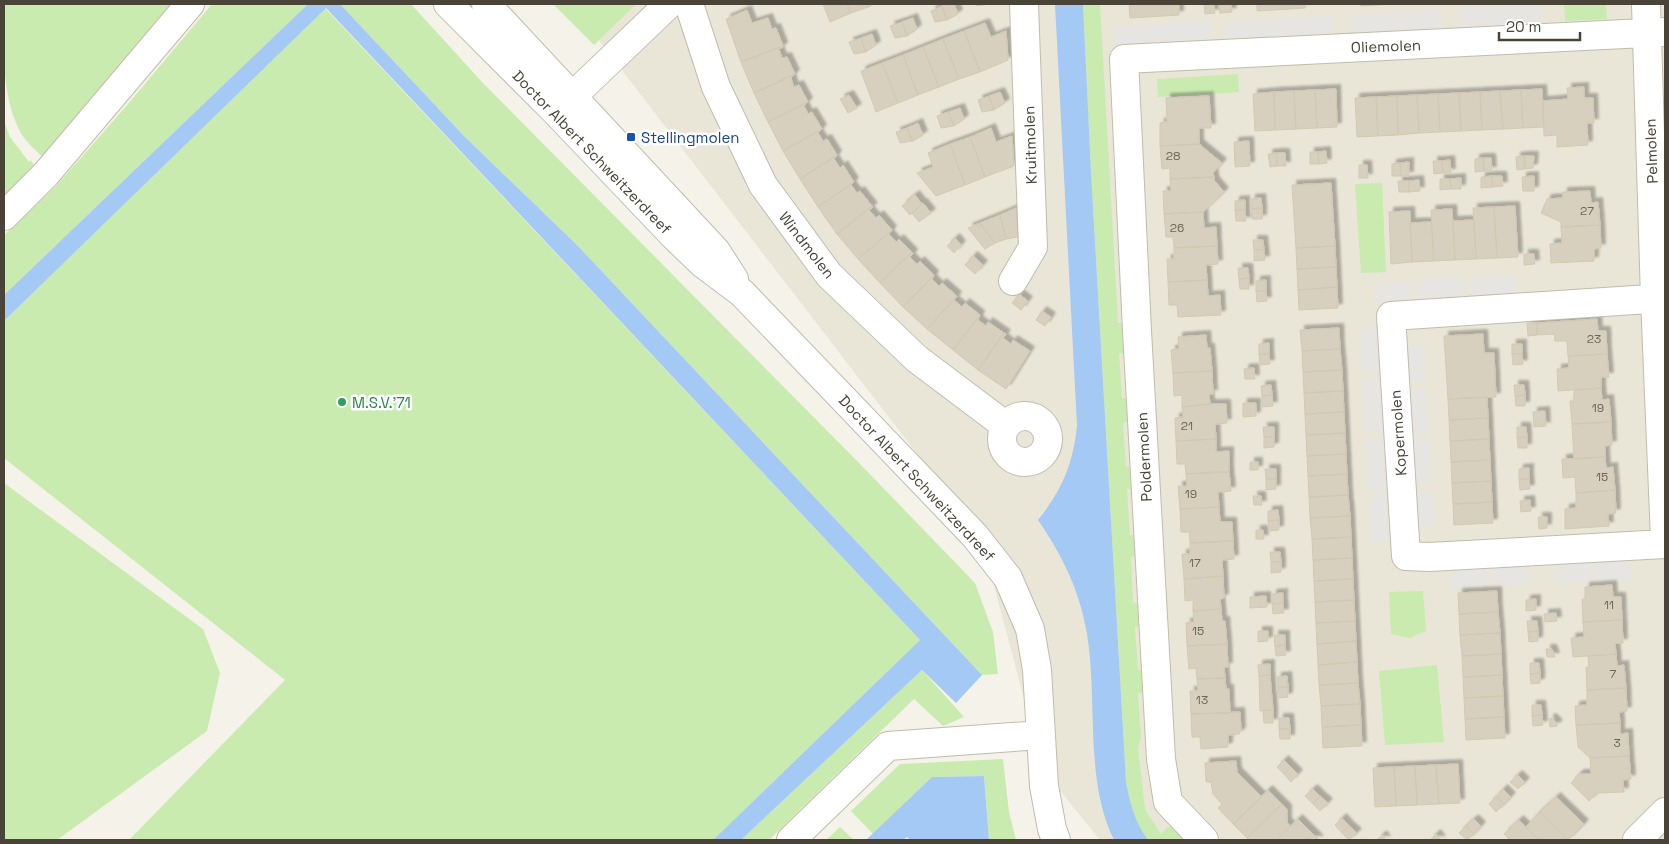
<svg xmlns="http://www.w3.org/2000/svg" width="1669" height="844" viewBox="0 0 1669 844" font-family="'Space Grotesk',sans-serif">
	<defs>
		<filter id="shadow"><feDropShadow dx="4.5" dy="-4.5" stdDeviation="1" flood-color="#0004"/></filter>
	</defs>
	<rect width="100%" height="100%" fill="#f5f3e9"/>
	<path fill="#e9e6d7" d="M571 4H1665V840H1100L1043 770 981 537Z"/>
	<path fill="#c9ebb0" d="M4 4H179L45 160C37 151 29 145 22 135 0 96 4 48 4 4Z
		M212 4H308L4 295V235L57 185 128 104Z
		M340 4H411L482 82 863 467 975 583 993 632 998 674 982 675 577 245 465 137Z
		M553 4H636L594 45Z
		M1083 4H1100L1118 323 1127 322 1128 353 1119 354 1122 398H1131L1133 421 1123 423 1126 467H1135L1136 489H1127L1130 535H1139L1141 556 1131 557 1133 603H1142L1144 625 1135 627 1138 670H1146L1147 692 1138 693 1141 738 1138 748 1145 809 1161 834 1169 826 1185 840H1148C1135 822 1130 804 1126 782L1091 173Z
		M1564 4H1606L1607 19 1565 21Z
		M325 8 920 640 713 840H129L285 680 4 458V321Z
		M1238 74 1239 92 1158 97 1157 79Z
		M4 120 10 137 29 162 30 160 38 168 4 202Z
		M1382 183 1386 272 1361 273 1355 184Z
		M4 483 203 629 220 673 207 731 57 840H4Z
		M1423 591 1426 631 1410 638 1391 634 1389 592Z
		M1437 665 1444 742 1385 745 1379 671Z
		M922 670 964 717 943 726 914 699 769 840H741Z
		M1003 759 1009 812 1016 840H989L984 776 932 777 873 834 851 811 900 764Z
		M840 827 854 840H826Z"/>
	<path fill="#e6e5e1" d="M1539 4 1540 25 1459 28 1458 8Z
		M1441 10 1442 30 1352 35V14Z
		M1332 16 1333 36 1228 41 1226 21Z
		M1210 22 1211 42 1115 47 1114 27Z
		M1514 275 1515 294 1470 296 1469 277Z
		M1462 278 1463 296 1418 299 1417 280Z
		M1409 281 1410 300 1375 302 1374 284Z
		M1378 326 1380 370 1363 372 1360 327Z
		M1425 346 1427 381 1408 382 1406 347Z
		M1379 378 1383 431 1365 432 1362 379Z
		M1426 389 1429 433 1411 434 1409 390Z
		M1383 437 1386 490 1369 491 1366 438Z
		M1429 439 1432 483 1414 485 1411 440Z
		M1432 489 1434 525 1416 526 1414 490Z
		M1386 496 1389 541 1371 542 1369 497Z
		M1631 560 1632 579 1596 581 1595 564 1590 565 1591 581 1555 583 1554 564Z
		M1528 565 1529 583 1493 585 1492 567Z
		M1487 567 1488 586 1452 587 1451 569Z"/>
	<path fill="#a3c9f4" d="M308 4H340L465 137 577 245 982 675 956 703 922 670 741 840H713L920 640 326 8 4 321V295Z
		M1055 4H1083L1091 173 1126 782C1130 804 1135 822 1148 840H1114C1084 780 1098 699 1087 634 1080 591 1062 555 1038 520 1062 490 1073 464 1077 426Z
		M984 776 989 840H910L907 837 903 840H866L932 777Z"/>
	<path fill="#d7d0be" stroke="#d2c9b1" filter="url(#shadow)" d="M823 4H847L851 13 830 22Z
		M847 4H871V6L851 13Z
		M949 4H954L958 14 947 20 942 6Z
		M976 4H989L977 6Z
		M1129 4H1179V15L1130 18Z
		M1204 4H1214L1215 13 1205 14Z
		M1219 4H1231L1232 12 1220 13Z
		M1257 4H1305V8L1257 11Z
		M1360 4H1393L1361 6Z
		M942 6 947 20 935 22 931 11Z
		M747 10 752 23 768 18 772 29 776 28 783 46 741 62 726 19Z
		M913 18 917 29 907 36 902 22Z
		M902 22 907 36 895 38 890 26Z
		M985 23 991 37 1006 31 1008 60 980 72 964 31Z
		M964 31 980 72 959 79 943 39Z
		M872 34 876 45 866 52 861 38Z
		M861 38 866 52 854 54 849 42Z
		M943 39 959 79 939 87 923 47Z
		M783 46V47L779 49 782 58 787 57 795 74 754 93 741 62Z
		M923 47 939 87 918 95 903 55Z
		M903 55 918 95 898 103 882 63Z
		M882 63 898 103 876 112 861 71Z
		M795 74 791 78 794 87 799 85 808 102 768 122 754 93Z
		M1584 87V98H1593L1594 123H1587L1588 145 1557 147V135L1544 136 1543 101 1568 99 1567 88Z
		M1336 89 1337 127 1317 128 1315 90Z
		M1542 89 1544 127 1523 128 1521 90Z
		M1315 90 1317 128 1296 129 1294 91Z
		M1521 90 1523 128 1503 129 1500 91Z
		M1294 91 1296 129 1275 130 1274 92Z
		M1500 91 1503 129 1482 130 1480 92Z
		M1000 92 1005 103 994 110 989 96Z
		M1274 92 1275 130 1255 131 1253 94Z
		M1480 92 1482 130 1461 131 1459 93Z
		M1459 93 1461 131 1440 132 1438 94Z
		M1438 94 1440 132 1419 133 1417 95Z
		M849 95 857 108 848 113 840 99Z
		M1417 95 1419 133 1398 135 1397 96Z
		M989 96 994 110 982 112 978 100Z
		M1209 96 1211 128H1199V144L1160 146V123L1167 122 1166 98Z
		M1397 96 1398 135 1378 136 1376 97Z
		M1376 97 1378 136 1357 137 1355 98Z
		M808 102 804 106 808 114 812 112 822 129 783 151 768 122Z
		M960 108 964 119 954 126 948 112Z
		M948 112 954 126 941 128 937 116Z
		M918 123 923 135 913 141 907 128Z
		M907 128 913 141 900 143 896 132Z
		M991 128 996 142 1012 136 1014 166 985 177 970 137Z
		M822 129 818 133 823 141 827 139 837 155 800 179 783 151Z
		M970 137 985 177 965 185 950 144Z
		M1249 141 1250 166 1235 167 1234 142Z
		M950 144 965 185 936 196 917 173 933 167 928 153Z
		M1199 144 1222 163 1213 173 1214 177 1170 179V168L1162 169 1160 146Z
		M1326 151 1327 163 1319 164 1318 152Z
		M1310 152H1318L1319 164H1310Z
		M1277 153H1285L1286 166H1277Z
		M1277 153V166L1270 167 1268 154Z
		M837 155 834 159 840 168 843 165 854 182 818 207 800 179Z
		M1524 156H1534L1533 168 1525 169Z
		M1524 156 1525 169 1517 170 1516 157Z
		M1483 158H1491L1492 171H1484Z
		M1483 158 1484 171 1475 172V159Z
		M1450 160 1451 173H1443L1442 161Z
		M1433 161H1442L1443 173 1434 174Z
		M1409 162V176H1401L1400 163Z
		M1400 163 1401 176H1392V164Z
		M1359 165H1367L1368 178H1359Z
		M1492 176 1493 187 1481 188V177Z
		M1492 176H1502L1503 186 1493 187Z
		M1534 176V191H1523L1522 177Z
		M1214 177V180L1224 192 1203 212 1164 214 1163 191H1171L1170 179Z
		M1461 178V189H1451L1450 179Z
		M1440 179H1450L1451 189 1440 190Z
		M1419 180 1420 191 1409 192V181Z
		M1398 181H1409V192H1399Z
		M854 182 851 185 857 193 860 191 872 206 837 234 818 207Z
		M1331 183 1335 246 1296 248 1292 185Z
		M1590 191 1591 203 1598 202 1600 225 1561 227V222L1541 213 1547 199 1563 198V192Z
		M915 195 922 204 910 215 902 206Z
		M1261 198 1262 208 1251 209V199Z
		M1245 200V210H1235V201Z
		M923 203 931 213 919 222 912 213Z
		M872 206 873 207 869 210 876 218 879 215 892 230 858 259 837 234Z
		M1515 206 1518 257 1497 258 1494 207Z
		M1494 207 1497 258 1476 259 1473 208Z
		M1016 208 1018 237 1006 239 1000 215Z
		M1262 208V219H1252L1251 209Z
		M1452 209 1455 260 1434 261 1431 210Z
		M1235 210H1245L1246 221H1236Z
		M1410 211 1412 262 1391 264 1389 212Z
		M1203 212 1204 228 1216 227 1217 246 1174 248 1173 237H1166L1164 214Z
		M1000 215 1006 239 995 243 980 223Z
		M1474 220 1476 259 1455 260 1453 221Z
		M1431 222 1434 261 1412 262 1410 223Z
		M980 223 995 243 985 249 968 228Z
		M1600 225 1601 248 1594 249V261L1551 263 1550 244 1562 243 1561 227Z
		M892 230 889 234 896 242 899 239 912 252 880 283 858 259Z
		M955 238 961 245 954 253 947 246Z
		M1253 240H1263L1264 250H1254Z
		M1217 246 1218 264 1206 265 1207 280 1168 282 1167 259H1174V248Z
		M1335 246 1336 267 1297 269 1296 248Z
		M1254 250H1264L1265 260 1254 261Z
		M912 252 913 254 910 257 917 264 920 261 934 275 903 307 880 283Z
		M1524 254H1534L1535 264 1524 265Z
		M973 256 983 265 975 274 965 265Z
		M1336 267 1337 287 1298 290 1297 269Z
		M1238 268H1248L1249 278 1239 279Z
		M934 275 932 279 939 286 942 283 957 296 927 329 903 307Z
		M1249 278V289H1240L1239 279Z
		M1207 280 1208 296 1220 295 1221 315 1178 317 1177 305H1169L1168 282Z
		M1266 280V291H1256V281Z
		M1337 287 1338 308 1299 310 1298 290Z
		M1256 291H1266L1267 301 1257 302Z
		M1019 294 1028 301 1021 310 1012 303Z
		M957 296 954 300 962 307 965 303 980 315 953 350 927 329Z
		M1042 311 1051 317 1045 326 1036 320Z
		M980 315 978 320 986 326 988 322 1004 333 978 370 953 350Z
		M1597 319 1598 331H1606L1607 354 1568 356 1567 341H1555L1554 334 1537 335V323Z
		M1527 323H1537V335L1528 336Z
		M1339 328 1340 349 1302 351 1300 330Z
		M1004 333 1006 334 1003 338 1011 344 1013 340 1030 351 1006 389 978 370Z
		M1483 334 1484 353H1494L1496 397 1448 399 1444 336Z
		M1206 335 1207 348H1210L1212 371 1173 373 1171 350 1179 349 1178 337Z
		M1269 343V354H1259V344Z
		M1512 344H1522V354H1512Z
		M1340 349 1342 370 1303 372 1302 351Z
		M1259 354H1269L1270 364 1260 365Z
		M1512 354H1522L1523 364 1513 365Z
		M1607 354 1609 377H1601V388L1558 391 1557 369 1569 368 1568 356Z
		M1254 368 1255 379H1245L1244 369Z
		M1342 370 1343 391 1304 393 1303 372Z
		M1212 371 1213 394H1209L1210 404 1182 407V395L1174 396 1173 373Z
		M1271 385 1272 395 1262 396 1261 386Z
		M1514 385H1524L1525 395 1515 396Z
		M1601 388 1602 400 1609 399 1611 422 1572 424 1570 401H1574V390Z
		M1343 391 1344 412 1305 414 1304 393Z
		M1272 395 1273 406 1262 407V396Z
		M1525 395V406H1516L1515 396Z
		M1487 397 1488 418 1449 420 1448 399Z
		M1243 403H1256V416L1243 417Z
		M1210 404H1226L1227 423 1215 424 1216 439 1176 441 1175 418 1183 417 1182 407Z
		M1545 411 1546 426 1534 427 1533 412Z
		M1344 412 1345 433 1306 435 1305 414Z
		M1488 418 1489 439 1450 441 1449 420Z
		M1611 422 1612 445 1605 446V457L1574 459 1572 424Z
		M1263 427H1274V437H1264Z
		M1517 427H1526L1527 437 1517 438Z
		M1345 433 1346 454 1307 456 1306 435Z
		M1264 437H1274V447L1264 448Z
		M1527 437V448H1518L1517 438Z
		M1216 439V452L1229 451V472L1186 474 1185 464H1177L1176 441Z
		M1489 439 1490 460 1451 462 1450 441Z
		M1346 454 1347 474 1308 476 1307 456Z
		M1605 457 1606 468 1613 467 1615 490 1576 493 1575 477 1563 478 1562 459Z
		M1490 460 1491 481 1452 483 1451 462Z
		M1250 462H1258V470H1250Z
		M1529 468V479H1519V469Z
		M1265 469H1276V479H1266Z
		M1214 472H1229L1231 491 1218 492 1219 507 1180 509 1178 486H1187L1186 474Z
		M1347 474 1348 495 1309 497 1308 476Z
		M1266 479H1276V489L1266 490Z
		M1519 479H1529L1530 489 1520 490Z
		M1491 481 1492 502 1453 504 1452 483Z
		M1615 490 1616 513 1608 514 1609 526 1565 529V509L1576 508V493Z
		M1348 495 1350 516 1310 518 1309 497Z
		M1253 496H1261L1262 505H1254Z
		M1530 500 1531 511 1521 512 1520 501Z
		M1492 502 1493 523 1454 525 1453 504Z
		M1219 507 1220 522H1232L1233 541 1190 543 1189 532H1181L1180 509Z
		M1278 510 1279 520 1268 521V511Z
		M1350 516 1351 537 1312 539 1310 518Z
		M1538 517H1547V528L1539 529Z
		M1279 520V530L1269 531 1268 521Z
		M1256 530H1263L1264 539H1256Z
		M1351 537 1352 558 1313 560 1312 539Z
		M1233 541 1234 559 1222 560 1223 576 1184 579 1182 554H1190V543Z
		M1270 552H1280L1281 562H1271Z
		M1352 558 1353 579 1314 581 1313 560Z
		M1271 562H1281V572L1271 573Z
		M1223 576 1224 598 1220 599 1221 609 1193 611V600L1185 601 1184 579Z
		M1353 579 1354 600 1315 602 1314 581Z
		M1612 585 1613 597H1621L1622 620 1583 622 1582 599H1585V587Z
		M1497 591 1498 612 1459 614 1458 593Z
		M1283 593V603L1272 604V594Z
		M1266 596 1267 607 1250 608V597Z
		M1536 599V610L1526 611V600Z
		M1354 600 1355 621 1316 623 1315 602Z
		M1283 603 1284 613 1273 614 1272 604Z
		M1221 609 1222 621H1225L1227 644 1187 646 1186 623 1194 622 1193 611Z
		M1498 612 1500 633 1460 635 1459 614Z
		M1556 613 1557 621 1545 622 1544 614Z
		M1622 620 1623 643H1615L1616 654 1573 657 1571 638 1584 637 1583 622Z
		M1355 621 1356 641 1317 644 1316 623Z
		M1527 621H1537L1538 631 1528 632Z
		M1258 631H1268V641L1258 642Z
		M1538 631V641L1529 642 1528 632Z
		M1500 633 1501 654 1462 656 1460 635Z
		M1274 635H1285V645L1275 646Z
		M1356 641 1357 662 1318 665 1317 644Z
		M1227 644 1228 667H1224L1225 678 1197 679 1196 668 1189 669 1187 646Z
		M1285 645 1286 655 1276 656 1275 646Z
		M1546 649H1552L1555 657H1547Z
		M1501 654 1502 675 1463 677 1462 656Z
		M1616 654 1617 666 1624 665 1626 688 1587 690 1586 667H1589L1588 656Z
		M1357 662 1358 683 1319 685 1318 665Z
		M1530 663H1539L1540 673 1530 674Z
		M1270 664V675L1259 676 1258 665Z
		M1540 673V683L1531 684 1530 674Z
		M1270 675 1273 710 1260 711 1259 676Z
		M1502 675 1503 696 1464 698 1463 677Z
		M1287 676 1288 687H1277V677Z
		M1225 678 1226 689H1229L1230 713 1191 714 1190 691H1198L1197 679Z
		M1358 683 1360 704 1321 706 1319 685Z
		M1277 687H1288V697L1278 698Z
		M1626 688 1627 711 1619 712 1620 723 1576 725 1575 706 1587 705V690Z
		M1503 696 1504 717 1465 719 1464 698Z
		M1360 704 1361 725 1322 727 1321 706Z
		M1532 705H1541L1542 715 1532 716Z
		M1263 710H1273V723H1264Z
		M1240 712 1241 731 1239 734 1228 735V747L1201 749 1200 737H1192L1191 714Z
		M1542 715 1543 725 1533 726 1532 716Z
		M1504 717 1505 738 1466 740 1465 719Z
		M1279 718H1289L1290 729H1279Z
		M1552 718 1557 723V726L1550 727 1549 719Z
		M1620 723V734L1628 733 1629 756 1590 758 1578 747 1576 725Z
		M1361 725 1362 746 1323 748 1322 727Z
		M1279 729H1290V739H1280Z
		M1629 756 1631 779 1623 780 1624 792 1597 793 1589 801 1571 783 1579 774H1591L1590 758Z
		M1284 760 1291 767 1284 774 1277 767Z
		M1236 761 1237 772 1262 797 1233 824 1218 808 1222 804 1213 794 1211 782H1206L1205 763Z
		M1458 764 1460 803 1439 804 1436 765Z
		M1436 765 1439 804 1417 805 1415 766Z
		M1415 766 1417 805 1396 806 1394 767Z
		M1291 767 1298 774 1291 782 1284 774Z
		M1394 767 1396 806 1375 807 1373 768Z
		M1518 775 1525 782 1518 789 1510 782Z
		M1313 789 1320 796 1313 804 1305 796Z
		M1503 789 1511 797 1504 804 1496 797Z
		M1268 790 1282 804 1247 838 1233 824Z
		M1320 796 1328 803 1320 811 1313 804Z
		M1496 797 1504 804 1496 812 1489 804Z
		M1556 797 1584 824 1568 840 1540 812Z
		M1282 804 1287 809V822L1290 826 1276 840H1249L1247 838Z
		M1540 812 1568 840H1539L1526 827Z
		M1342 818 1349 826 1342 833 1335 825Z
		M1298 819 1312 833 1305 840H1276Z
		M1474 819 1481 826 1474 834 1466 826Z
		M1519 820 1539 840H1510L1504 834Z
		M1349 826 1357 833 1349 840 1342 833Z
		M1466 826 1474 834 1467 840 1459 833Z
		M1312 833 1319 840H1305Z
		M1436 834 1441 840H1430Z
		M1382 835 1386 840H1377Z"/>
	<g fill="none" stroke-linecap="round" stroke-linejoin="round">
		<g stroke="#c1bcab" stroke-width="30">
			<path id="minor" d="M448 4 556 112 674 236 702 263 742 293 975 536 1008 578 1030 629 1037 670 1044 786 1052 829 1056 840
				M486 4 716 251 734 279
				M689 4 716 87 763 185 829 275 917 359 1006 426
				M1646 4 1655 298 1665 539
				M560 108 669 4
				M4 216 46 174 190 4
				M1013 281 1033 247 1024 4
				M1665 298 1391 316 1406 556 1429 557 1665 544
				M1002 439a23 23 0 1 1 46 0a23 23 0 1 1-46 0Z
				M791 840 888 746 1041 735
				M1204 840 1168 802 1161 759 1137 331 1124 59 1665 32
				M1637 840 1665 812"/>
		</g>
		<use href="#minor" stroke="#fff" stroke-width="28"/>
	</g>
	<rect fill="#1a4fb4" stroke="#fff" stroke-width="2" x="626" y="132" width="10" height="10" rx="2.5"/>
	<circle fill="#2e9e5b" stroke="#fff" stroke-width="2" cx="342" cy="402" r="5"/>
	<g text-anchor="middle" dominant-baseline="central" stroke-width="5" stroke-linejoin="round" paint-order="stroke">
		<g font-size="12" fill="#6c6759">
			<text x="1173" y="156">28</text>
			<text x="1587" y="211">27</text>
			<text x="1177" y="228">26</text>
			<text x="1594" y="339">23</text>
			<text x="1598" y="408">19</text>
			<text x="1187" y="426">21</text>
			<text x="1602" y="477">15</text>
			<text x="1191" y="494">19</text>
			<text x="1195" y="563">17</text>
			<text x="1609" y="605">11</text>
			<text x="1198" y="631">15</text>
			<text x="1613" y="674">7</text>
			<text x="1202" y="700">13</text>
			<text x="1617" y="743">3</text>
		</g>
		<g font-size="15" fill="#494437" stroke="#fff">
			<text transform="translate(1386 46) rotate(-2)">Oliemolen</text>
			<text transform="translate(1030 145) rotate(-92)">Kruitmolen</text>
			<text transform="translate(1651 151) rotate(-92)">Pelmolen</text>
			<text transform="translate(592 152) rotate(46)">Doctor Albert Schweitzerdreef</text>
			<text transform="translate(807 245) rotate(52)">Windmolen</text>
			<text transform="translate(1398 433) rotate(-94)">Kopermolen</text>
			<text transform="translate(1144 457) rotate(-93)">Poldermolen</text>
			<text transform="translate(917 478) rotate(47)">Doctor Albert Schweitzerdreef</text>
		</g>
		<g font-size="15" fill="#164399" stroke="#fff" text-anchor="start">
			<text x="641" y="137">Stellingmolen</text>
		</g>
		<g font-size="15" fill="#27864d" stroke="#fff" text-anchor="start">
			<text x="352" y="402">M.S.V.'71</text>
		</g>
	</g>
	<rect width="1669" height="844" fill="none" stroke="#494437" stroke-width="10"/>
	<path d="M1499 32v8h81v-8" fill="none" stroke="#494437" stroke-width="2.5"/>
	<text x="1506" y="32" font-size="15" fill="#494437" stroke="#ffffff" stroke-width="4" paint-order="stroke">20 m</text>
</svg>
